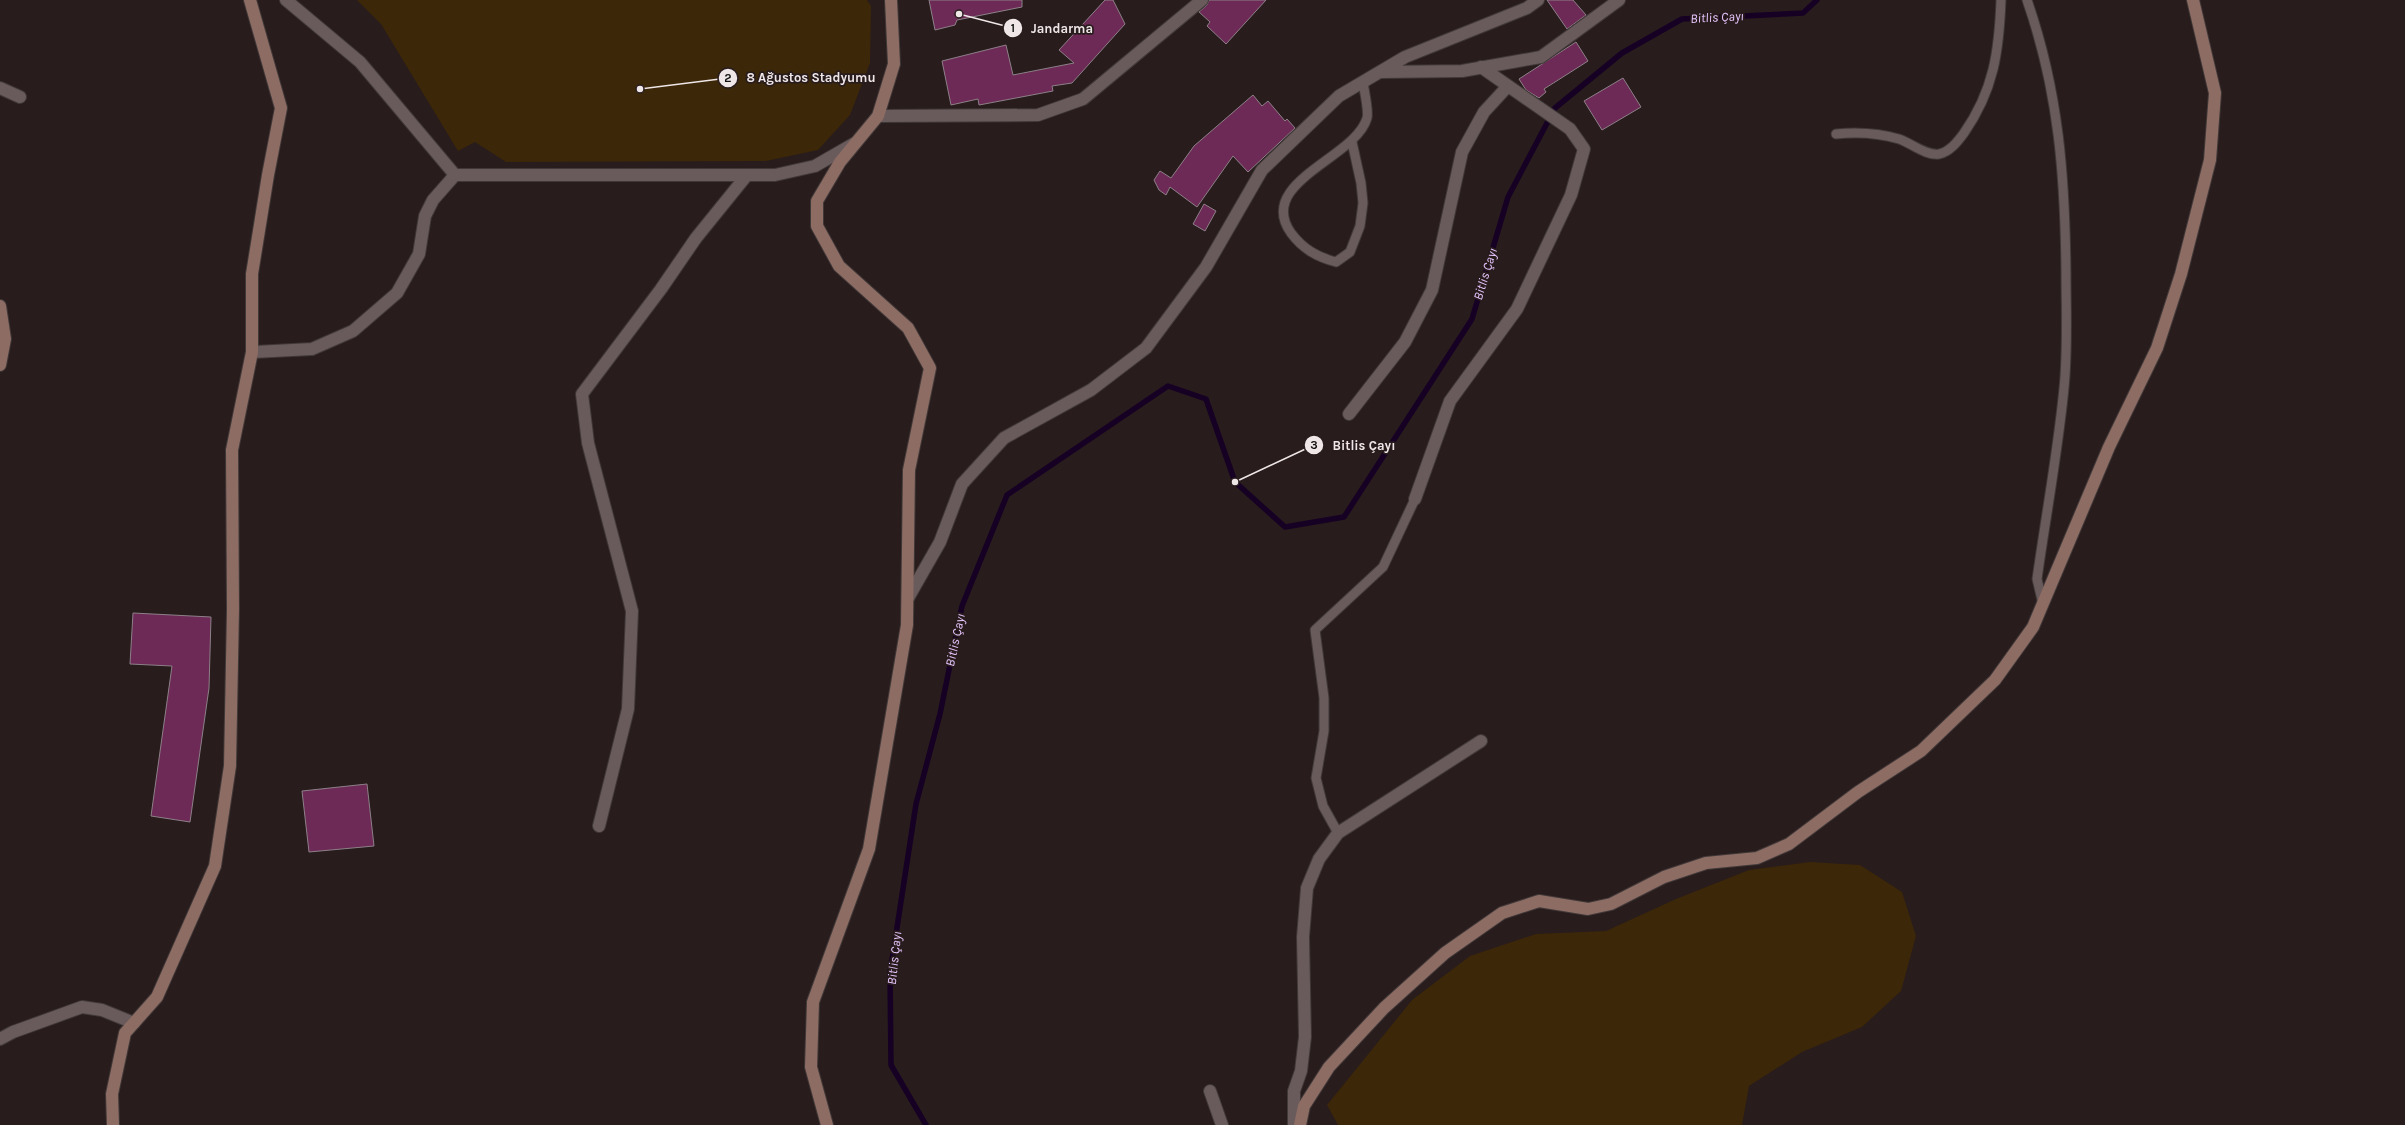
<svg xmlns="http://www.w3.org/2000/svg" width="2405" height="1125" viewBox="0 0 2405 1125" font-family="Karla,sans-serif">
	<rect width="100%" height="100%" fill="#281c1d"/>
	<path fill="#3c2708" d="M357 0H867L871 6 870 63 850 115 818 150 766 161 506 162 475 142 458 151 381 24Z
		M1810 862 1860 865 1902 892 1916 936 1901 991 1862 1027 1802 1052 1749 1086 1742 1125H1338L1327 1105 1412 1000 1470 956 1536 934 1606 931 1676 899 1749 870Z"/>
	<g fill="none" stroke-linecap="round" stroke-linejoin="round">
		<path stroke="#160024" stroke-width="5.5" d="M926 1125 891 1065 890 973 916 804 940 714 962 606 1007 495 1168 386 1206 399 1235 482 1285 527 1344 517 1472 319 1508 197 1555 108 1622 53 1682 19 1803 13 1817 0"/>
	</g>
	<path fill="#6d2a57" stroke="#8d8087" d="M929 0H1022V7L957 20 955 25 935 30Z
		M1105 0H1113L1125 24 1072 83 1052 86 1053 91 979 105 978 99 951 105 942 61 1006 45 1013 75 1074 63 1059 50Z
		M1209 0H1266L1226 44 1207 26 1210 22 1199 12 1207 5Z
		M1547 0H1573L1586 15 1567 29Z
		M1576 42 1588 61 1544 89 1546 92 1539 98 1526 90 1519 79Z
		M1623 78 1641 107 1602 130 1584 101Z
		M1253 95 1262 106 1268 101 1285 121 1287 119 1295 128 1248 172 1233 156 1197 207 1170 187 1166 195 1159 190 1154 180 1160 171 1171 178 1194 146Z
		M1204 204 1216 211 1205 231 1193 224Z
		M133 613 211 617 209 688 190 822 151 816 172 666 130 664Z
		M367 784 374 846 309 852 302 791Z"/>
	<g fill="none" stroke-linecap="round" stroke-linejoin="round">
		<g stroke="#413838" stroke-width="11">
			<path id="lane" d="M2027 0C2059 92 2065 177 2066 273 2066 311 2068 350 2064 388 2058 451 2046 515 2037 579L2043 604
				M1836 134C1857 132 1878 133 1899 139 1911 143 1926 156 1939 154 1950 152 1958 141 1964 133 1994 90 1999 51 2001 0
				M1352 142 1361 183 1363 203 1360 226 1350 252 1336 262C1317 257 1303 249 1291 233 1255 182 1356 158 1367 118 1369 111 1364 90 1363 82
				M1338 833 1323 806 1316 778 1324 731V698L1315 630 1383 567 1415 499"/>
		</g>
		<g stroke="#413838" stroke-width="14">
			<path id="street" d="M286 0 360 62 455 175
				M1381 72 1462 71 1541 57 1619 0
				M0 88 20 97
				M878 116 1038 115 1083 99 1202 0
				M252 352 312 349 353 331 397 293 419 254 425 216 433 200 455 175H775L815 166 855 143
				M1349 414 1405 342 1432 290 1462 152 1484 112 1508 86
				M1415 499 1450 401 1517 309 1571 195 1584 149 1570 129 1481 67
				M908 598 940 542 962 484 1004 438 1091 390 1146 348 1206 267 1262 170 1339 96 1405 57 1527 8 1538 0
				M599 826 628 709 632 611 588 443 582 394 661 289 696 238 747 175
				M0 1039 13 1032 82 1007 102 1010 134 1023
				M1210 1091 1222 1125
				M1294 1125V1091L1301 1071 1305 1037 1303 937 1307 888 1319 859 1338 833 1481 741"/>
		</g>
		<g stroke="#413838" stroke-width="14">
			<path id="secondary" d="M0 306 5 339 0 365
				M113 1125 112 1094 125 1033 157 997 215 866 230 766 233 609 232 450 252 352V274L268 175 281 108 250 0
				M827 1125 811 1067 813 1002 869 849 907 625 909 470 930 368 908 328 839 266 817 226V201L840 162 878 116 894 64 891 0
				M1300 1125 1304 1106 1329 1067 1384 1008 1445 953 1502 913 1539 901 1588 909 1611 904 1664 877 1706 863 1757 858 1789 844 1858 792 1921 751 1995 680 2033 627 2109 447 2157 348 2181 274 2210 160 2215 93 2193 0"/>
		</g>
		<use href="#lane" stroke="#695b5c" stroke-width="9"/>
		<use href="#street" stroke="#695b5c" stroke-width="12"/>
		<use href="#secondary" stroke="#8c6c63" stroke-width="12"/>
	</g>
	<g text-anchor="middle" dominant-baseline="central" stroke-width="3.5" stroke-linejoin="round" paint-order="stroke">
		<g font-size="13" font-style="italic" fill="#e7c5fd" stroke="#281c1d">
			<text transform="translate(1717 17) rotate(-3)">Bitlis Çayı</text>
			<text transform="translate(1485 274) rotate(-73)">Bitlis Çayı</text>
			<text transform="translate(955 640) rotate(-78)">Bitlis Çayı</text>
			<text transform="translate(894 958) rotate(-84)">Bitlis Çayı</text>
		</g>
	</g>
	<path fill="none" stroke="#efe6e7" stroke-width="1.5" d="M959 14L1013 28M640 89L728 78M1235 482L1314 445"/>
	<g fill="#efe6e7" stroke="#281c1d" stroke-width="1.5">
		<circle cx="959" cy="14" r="4"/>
		<circle cx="640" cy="89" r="4"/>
		<circle cx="1235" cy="482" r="4"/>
		<circle cx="1013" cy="28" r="10"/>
		<circle cx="728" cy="78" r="10"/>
		<circle cx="1314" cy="445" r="10"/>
	</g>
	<g font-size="12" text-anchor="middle" font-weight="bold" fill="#111">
		<text x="1013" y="32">1</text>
		<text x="728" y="82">2</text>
		<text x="1314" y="449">3</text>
	</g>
	<g font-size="13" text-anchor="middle" font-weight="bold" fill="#efe6e7" stroke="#281c1d" stroke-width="3.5" stroke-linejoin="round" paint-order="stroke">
		<text x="1062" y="33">Jandarma</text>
		<text x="811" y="82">8 Ağustos Stadyumu</text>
		<text x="1364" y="450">Bitlis Çayı</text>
	</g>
</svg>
